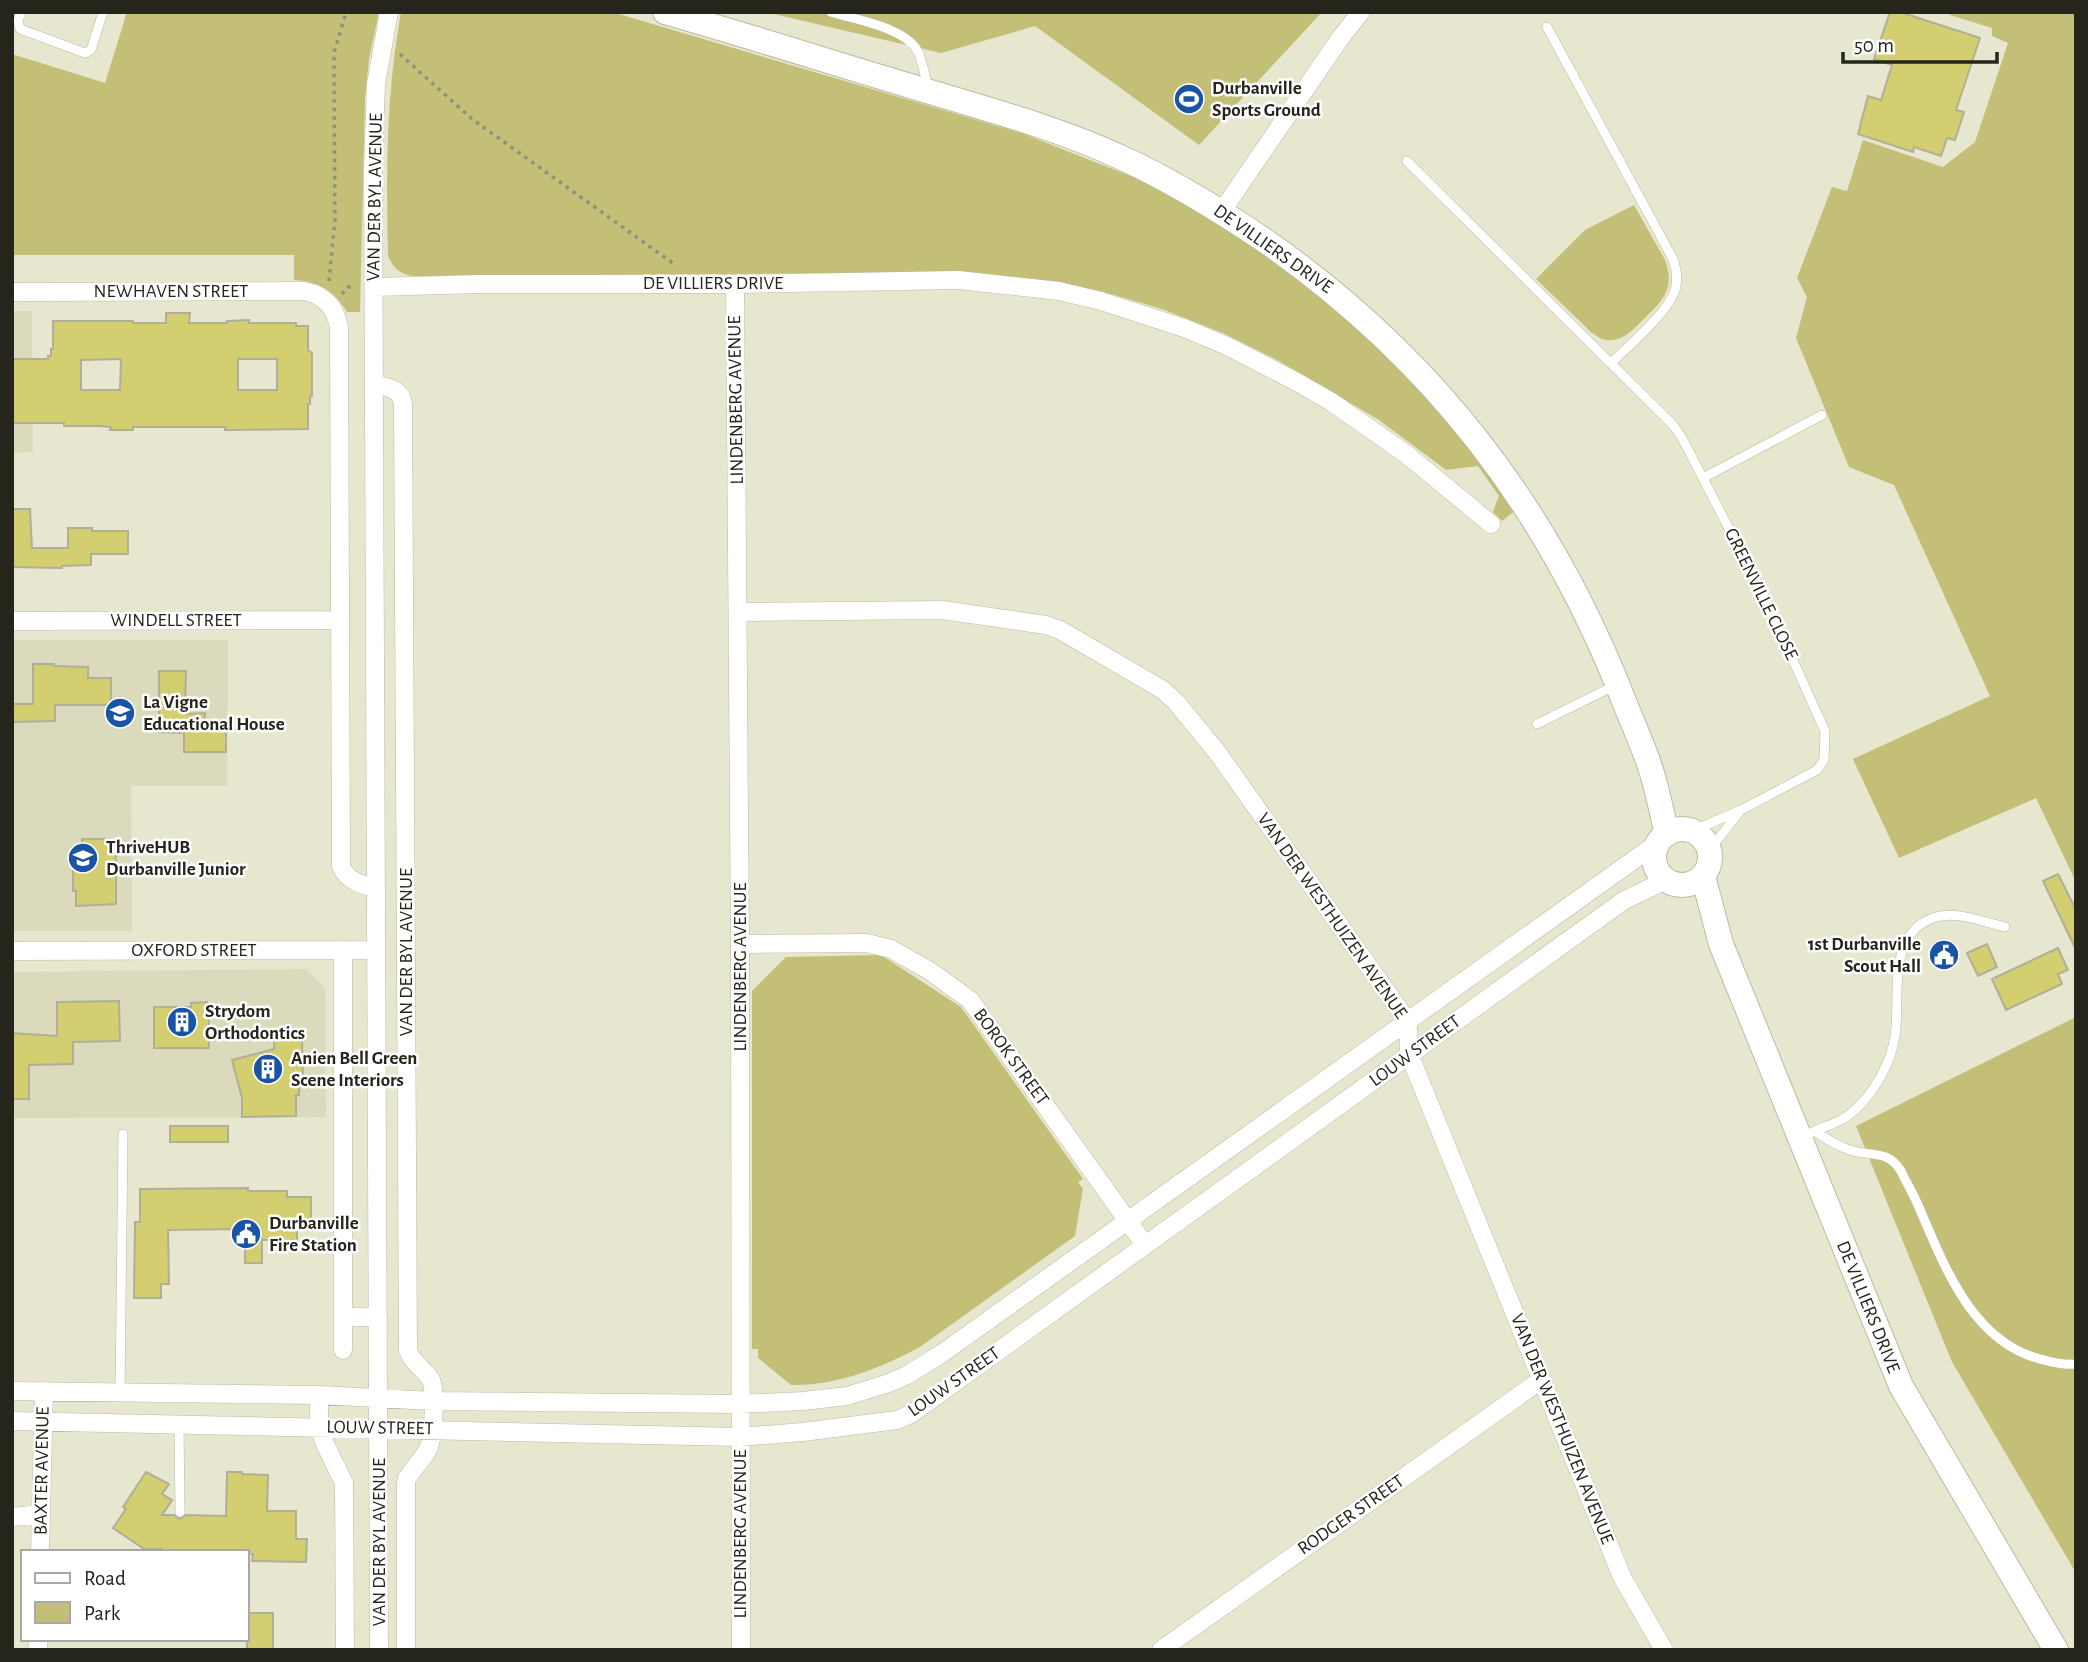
<svg xmlns="http://www.w3.org/2000/svg" width="2088" height="1662" viewBox="0 0 2088 1662" font-family="'Alegreya Sans',sans-serif">
	<rect width="100%" height="100%" fill="#e7e6ce"/>
	<path fill="#dcdabc" d="M12 311H32L33 452 12 453Z
		M12 640H228L227 786H131L132 931H12Z
		M306 969 325 988 326 1117 12 1118V972Z"/>
	<path fill="#c3bf77" d="M127 12H379L369 59 365 97 360 312H347C335 291 318 281 294 280V255H12V54L105 83Z
		M401 12H612L1024 134 1158 187 1277 259 1356 324 1445 415 1516 510 1502 521 1493 512 1499 496 1478 466 1446 470 1379 420 1279 361 1223 333 1162 309 1111 294 1056 283 997 275 894 273 413 276C400 274 393 268 388 256 386 173 386 95 401 12Z
		M765 12H1322L1199 145 1035 26 941 53Z
		M1948 12H2076V882L2036 798 1899 858 1853 759 1990 696 1894 485 1849 467 1796 338 1807 297 1797 278 1832 187 1847 191 1863 140 1943 167 1975 142 2008 43 1992 36V28L1950 15Z
		M1634 205 1665 260C1668 269 1670 277 1668 286 1665 299 1655 308 1646 317 1629 334 1614 351 1591 332L1536 279 1585 230Z
		M881 955 961 1007 1083 1179 1078 1182 1083 1189 1075 1236 920 1347C881 1368 836 1386 791 1385L758 1358V1349H752V991L786 957Z
		M2076 1017V1573L1952 1362 1856 1126Z"/>
	<path fill="#d3ce6f" stroke="#b0af98" stroke-width="2" fill-rule="evenodd" d="M1890 12H1900L1980 38 1956 110 1964 112 1955 140 1947 138 1941 156 1914 147 1913 152 1858 134 1868 96 1881 100 1892 65 1874 59Z
		M166 313H190L189 323H227V321L249 320V323H296V326H308V350L312 353V396L310 397V404H308V429L225 430V427H133V430H110L111 427 99 426H64V423H12V359H48V356H51V349H53V321H133V323H166ZM121 359 120 390H81V360ZM238 359H277V390H238Z
		M12 509H30L32 548H68V528H92V531H128V554H91V565L62 566V568L12 567Z
		M33 664H54V666L88 667V678H111V705H55V721L12 722V704H33Z
		M159 671H186L185 714 205 713 204 730 226 731V752H184V733L157 732V721L159 717Z
		M82 839H109L110 851H116V904L76 906V891H73V861H76V846H82Z
		M2058 874 2076 910V950L2043 881Z
		M1987 944 1997 967 1978 976 1967 953Z
		M2058 948 2068 970 2058 974 2062 984 2006 1010 1992 979Z
		M119 1001 120 1041 73 1042V1064L29 1065V1099H12V1033L57 1036V1002Z
		M207 1002V1007H209V1048H154V1007H191V1003Z
		M274 1034H302L303 1087H299V1095H296V1116L242 1117V1098L232 1060 274 1049Z
		M170 1126H228V1142H170Z
		M248 1188V1191H287V1197H311V1229L297 1230V1240H262V1263H245V1229L168 1230 169 1284H161V1298H134L135 1222H140V1189Z
		M146 1472 169 1484 162 1494 172 1500 162 1515H174L179 1519 186 1515 226 1516 227 1472H242V1474L268 1475 267 1511H296V1539H307L306 1562 252 1561 253 1554H247V1552H162V1549H144L113 1528 126 1509 123 1507Z
		M247 1613H273V1650H247Z"/>
	<g fill="none" stroke-linecap="round" stroke-linejoin="round">
		<g stroke="#bbbaa2" stroke-width="10">
			<path id="lane" d="M21 12 18 21 20 29 85 53 91 50 103 12
				M831 12C856 20 909 28 919 54 923 65 925 76 928 87
				M1547 27 1673 259C1677 271 1679 285 1672 297 1662 317 1628 347 1611 363
				M1407 161 1673 425 1682 438 1764 596 1825 731 1824 760 1817 770 1741 810 1692 831
				M1703 478 1822 415
				M1537 724 1614 686
				M1709 851 1740 811
				M1815 1131C1826 1139 1837 1146 1850 1150 1871 1157 1887 1149 1901 1171 1906 1182 1913 1193 1918 1205 1944 1265 1972 1344 2044 1360 2054 1363 2065 1365 2076 1364
				M1811 1133C1820 1128 1831 1125 1841 1120 1859 1110 1874 1090 1883 1072 1889 1061 1893 1048 1895 1036 1901 998 1885 932 1936 917 1957 911 1984 922 2005 927
				M120 1392 123 1134
				M179 1424 180 1512"/>
		</g>
		<g stroke="#bbbaa2" stroke-width="19">
			<path id="street" d="M1222 211 1341 37 1361 12
				M735 284 740 944 741 1650
				M374 287 480 284H735L958 280 1059 291 1101 301 1184 328 1225 345 1295 381 1330 401 1406 454 1491 524
				M12 292 304 291C324 295 336 307 339 328L341 866C347 881 361 884 376 889
				M374 384C387 387 401 388 403 404L408 1350C412 1364 425 1369 431 1380 436 1392 434 1440 427 1451 421 1461 413 1469 407 1478L406 1483V1650
				M738 612 942 610 1046 625 1060 630 1163 690 1176 702 1217 752 1408 1022 1409 1054 1622 1577 1664 1650
				M12 621 340 620
				M740 944 867 943 891 949 930 971 970 1000 1145 1245
				M343 950V1316L378 1318
				M12 951 376 950
				M343 1316V1350
				M12 1391 319 1395 433 1401 740 1404 803 1401 847 1396 889 1383 907 1375 941 1354 1659 842
				M319 1395V1427L325 1444 344 1483 345 1650
				M12 1421 740 1437 803 1432 897 1420 911 1414 1623 901 1666 880
				M12 1517 41 1514
				M40 1552 44 1391
				M38 1650V1639
				M379 1650 373 168 376 84 389 12
				M1161 1650 1541 1380"/>
		</g>
		<g stroke="#bbbaa2" stroke-width="26">
			<path id="secondary" d="M665 12C749 36 833 63 917 88 986 109 1055 127 1120 157 1171 180 1218 209 1264 240 1432 357 1547 506 1622 696 1632 722 1644 747 1652 773 1658 793 1662 814 1667 834
				M1654 857a28 28 0 1 1 56 0a28 28 0 1 1-56 0Z
				M1703 876 1721 944 1901 1386 2056 1650"/>
		</g>
		<path stroke="#90907e" stroke-width="3.5" stroke-dasharray="3.5 5" stroke-linecap="butt" d="M400 54 472 119 674 264
			M329 281 335 220 334 53 346 12
			M342 294 348 287H355"/>
		<use href="#lane" stroke="#fff" stroke-width="9"/>
		<use href="#street" stroke="#fff" stroke-width="18"/>
		<use href="#secondary" stroke="#fff" stroke-width="24"/>
	</g>
	<defs>
		<g id="stadium-disc" transform="scale(1.575)"><circle r="9.5" fill="#1a54a5" stroke="#fff"/><path d="M0-5a6.5 5 0 1 0 0 10a6.5 5 0 1 0 0-10ZM-3.5-1.8h7v3.6h-7Z" fill="#fff"/></g>
		<g id="school-disc" transform="scale(1.575)"><circle r="9.5" fill="#1a54a5" stroke="#fff"/><path d="M0-5L7-2L0 1L-7-2ZM-4 1L0 2.5L4 1V4Q0 6-4 4Z" fill="#fff"/></g>
		<g id="civic-disc" transform="scale(1.575)"><circle r="9.5" fill="#1a54a5" stroke="#fff"/><path d="M-.6-6.5H3V-4.5H.6V-3L4-1V1h2V6H-6V1h2V-1L-.6-3ZM-1.2 2.5V6h2.4V2.5Z" fill="#fff"/></g>
		<g id="building-disc" transform="scale(1.575)"><circle r="9.5" fill="#1a54a5" stroke="#fff"/><path d="M-4-6H4V6H1V3H-1V6H-4ZM-2.5-4.3h1.7v1.8h-1.7ZM.8-4.3h1.7v1.8H.8ZM-2.5-1h1.7V.8h-1.7ZM.8-1h1.7V.8H.8Z" fill="#fff"/></g>
	</defs>
	<g fill-rule="evenodd">
		<use href="#stadium-disc" x="1189" y="99"/>
		<use href="#school-disc" x="120" y="713"/>
		<use href="#school-disc" x="83" y="858"/>
		<use href="#civic-disc" x="1944" y="955"/>
		<use href="#building-disc" x="182" y="1022"/>
		<use href="#building-disc" x="268" y="1069"/>
		<use href="#civic-disc" x="246" y="1234"/>
	</g>
	<g text-anchor="middle" dominant-baseline="central" stroke-width="5" stroke-linejoin="round" paint-order="stroke">
		<g font-size="19" font-weight="bold" fill="#25251c" stroke="#fff" text-anchor="start">
			<text x="1212" y="88">Durbanville<tspan x="1212" dy="22">Sports Ground</tspan></text>
			<text x="143" y="702">La Vigne<tspan x="143" dy="22">Educational House</tspan></text>
			<text x="106" y="847">ThriveHUB<tspan x="106" dy="22">Durbanville Junior</tspan></text>
			<text x="1921" y="944" text-anchor="end">1st Durbanville<tspan x="1921" dy="22">Scout Hall</tspan></text>
			<text x="205" y="1011">Strydom<tspan x="205" dy="22">Orthodontics</tspan></text>
			<text x="291" y="1058">Anien Bell Green<tspan x="291" dy="22">Scene Interiors</tspan></text>
			<text x="269" y="1223">Durbanville<tspan x="269" dy="22">Fire Station</tspan></text>
		</g>
		<g font-size="19" fill="#25251c" stroke="#fff">
			<text transform="translate(375 197) rotate(-89)">VAN DER BYL AVENUE</text>
			<text transform="translate(1273 249) rotate(35)">DE VILLIERS DRIVE</text>
			<text x="713" y="283">DE VILLIERS DRIVE</text>
			<text x="171" y="291">NEWHAVEN STREET</text>
			<text transform="translate(736 400) rotate(-91)">LINDENBERG AVENUE</text>
			<text transform="translate(1761 594) rotate(64)">GREENVILLE CLOSE</text>
			<text x="176" y="620">WINDELL STREET</text>
			<text transform="translate(1332 916) rotate(55)">VAN DER WESTHUIZEN AVENUE</text>
			<text x="194" y="950">OXFORD STREET</text>
			<text transform="translate(406 952) rotate(-90)">VAN DER BYL AVENUE</text>
			<text transform="translate(740 967) rotate(-90)">LINDENBERG AVENUE</text>
			<text transform="translate(1415 1051) rotate(-36)">LOUW STREET</text>
			<text transform="translate(1011 1057) rotate(54)">BOROK STREET</text>
			<text transform="translate(1868 1307) rotate(68)">DE VILLIERS DRIVE</text>
			<text transform="translate(954 1382) rotate(-35)">LOUW STREET</text>
			<text transform="translate(380 1428) rotate(1)">LOUW STREET</text>
			<text transform="translate(1562 1429) rotate(68)">VAN DER WESTHUIZEN AVENUE</text>
			<text transform="translate(42 1471) rotate(-89)">BAXTER AVENUE</text>
			<text transform="translate(1351 1515) rotate(-35)">RODGER STREET</text>
			<text transform="translate(740 1534) rotate(-90)">LINDENBERG AVENUE</text>
			<text transform="translate(379 1542) rotate(-90)">VAN DER BYL AVENUE</text>
		</g>
	</g>
	<rect width="2088" height="1662" fill="none" stroke="#25251c" stroke-width="28"/>
	<rect x="21" y="1550" width="228" height="91" fill="#ffffff" stroke="#a8a8a4" stroke-width="2"/>
	<rect x="35" y="1573" width="35" height="10" fill="#ffffff" stroke="#a8a8a4" stroke-width="2"/>
	<text x="84" y="1585" font-size="21" fill="#25251c">Road</text>
	<rect x="35" y="1602" width="35" height="21" fill="#c3bf77" stroke="#a8a8a4" stroke-width="2"/>
	<text x="84" y="1620" font-size="21" fill="#25251c">Park</text>
	<path d="M1843 52v10h154v-10" fill="none" stroke="#25251c" stroke-width="3.5"/>
	<text x="1854" y="52" font-size="21" fill="#25251c" stroke="#ffffff" stroke-width="5" paint-order="stroke">50 m</text>
</svg>
